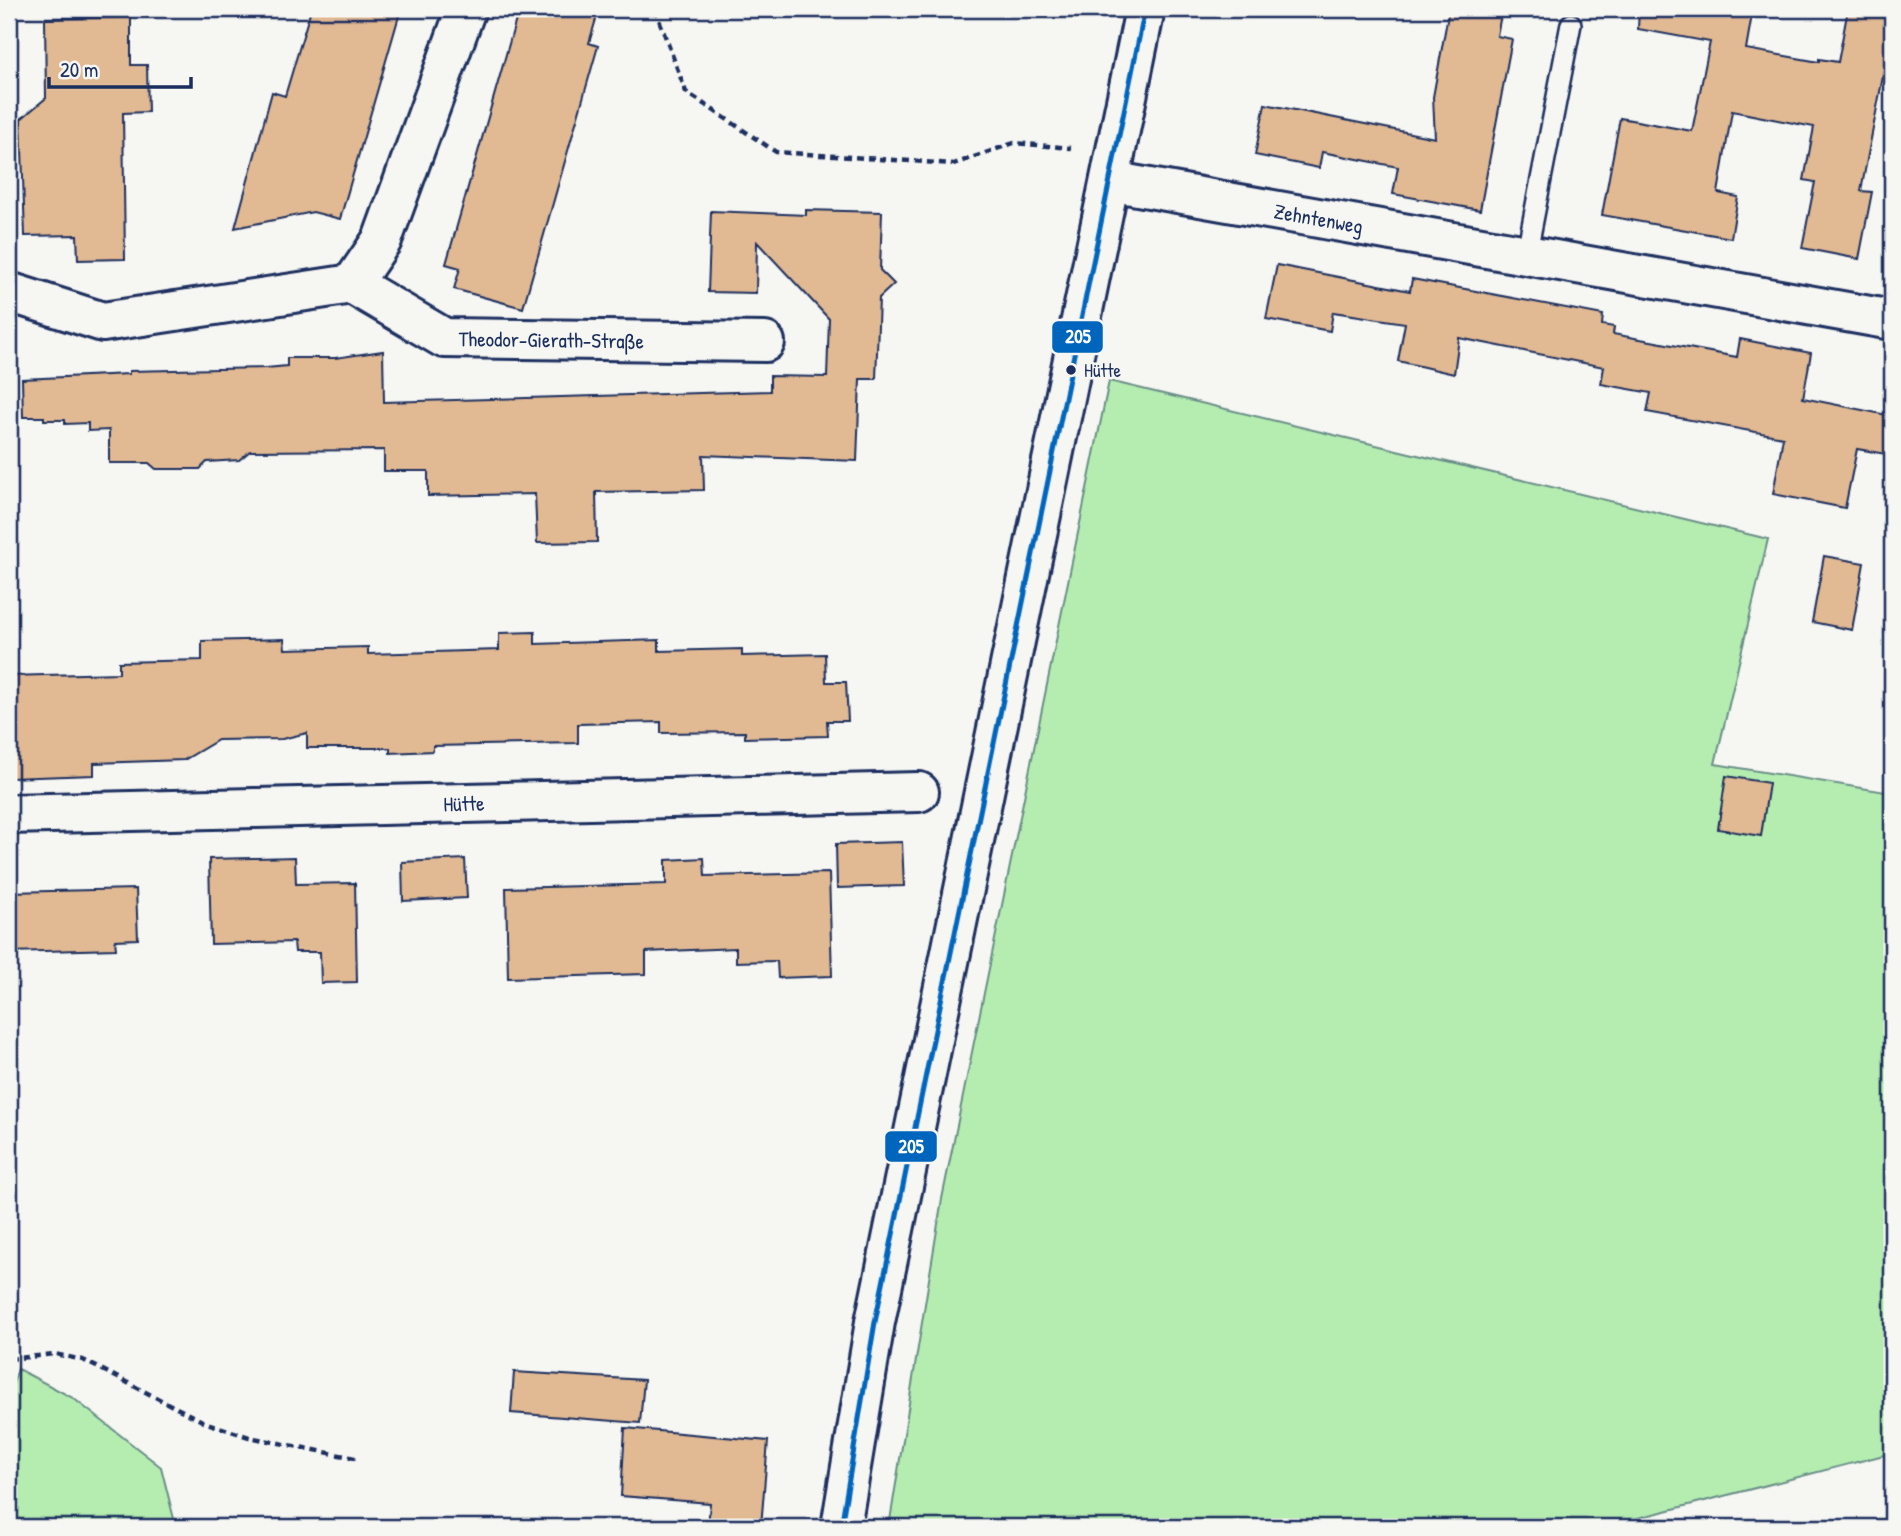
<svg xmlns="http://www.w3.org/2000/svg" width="1901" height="1536" viewBox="0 0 1901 1536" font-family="'Patrick Hand',sans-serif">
	<rect width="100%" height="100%" fill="#f6f6f2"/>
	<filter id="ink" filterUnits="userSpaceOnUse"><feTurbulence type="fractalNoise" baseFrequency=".0143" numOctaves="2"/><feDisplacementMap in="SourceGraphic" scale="14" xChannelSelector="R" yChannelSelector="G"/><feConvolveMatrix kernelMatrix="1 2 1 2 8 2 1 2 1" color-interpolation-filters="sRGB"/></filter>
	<g filter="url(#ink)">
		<path fill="#b5edb0" stroke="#688e87" stroke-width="2" d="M1109 381 1768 539 1715 764 1892 793V1453L1603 1527H889L942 1199Z
			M18 1369 73 1398 161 1467 176 1527H9V1395Z"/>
		<path fill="#e1b992" stroke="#1b2f5e" stroke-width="2" d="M311 9H401L340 219 313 212 235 228 272 92 285 96Z
			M519 9H599L589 43 598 46 523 308 454 289 460 268 446 264Z
			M1449 9H1502L1497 36 1512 39 1480 210 1393 194 1398 167 1322 152 1319 168 1255 155 1265 104 1435 138 1433 97Z
			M1639 9H1753L1746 49 1819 62V59L1838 62 1848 9H1892V73L1884 71 1861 191 1872 192 1859 259 1802 248 1815 182 1804 180 1814 127 1732 111 1718 193 1738 197 1731 238 1602 215 1620 118 1692 131 1710 42 1638 29Z
			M131 17V65H147L148 112 123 113 125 259 78 260 77 235 25 236 21 119 46 98 45 19Z
			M806 210 882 212 880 270 894 284 879 298 876 379H860L857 461 703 455 704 490 596 492 597 542 537 543 535 494 428 496V471H384V450L250 451 239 460 207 462 200 469H156L149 463H109V430L88 431V423L65 424V420H44V417H23L22 379 129 374V371L266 368 287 366V358H335L383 351 384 402 770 391V376L827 377 829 319 757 242 756 293 708 292 711 211 806 215Z
			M1277 265 1410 291 1412 279 1603 315 1602 325 1614 327 1613 334 1737 357 1740 339 1811 353 1803 398 1892 416V455L1857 449 1845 508 1773 494 1783 437 1647 412 1651 393 1601 384 1604 367 1459 338 1454 374 1398 361 1405 323 1333 312 1330 331 1266 319Z
			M1824 556 1864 563 1852 630 1812 622Z
			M535 632V644L659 640V651L742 649V656L825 654 826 682H846L848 721H827L828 736 745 738V732L661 733V722L578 724V743L433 746V751L390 753V748H307V733L282 739 218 740 184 760 94 763V775L9 778V676L119 673V662L202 660V641L284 639 285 649 368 647V654L499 650V633Z
			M1726 776 1769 783 1761 836 1718 829Z
			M902 842 904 886 837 888 836 844Z
			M295 857 296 884 355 883 357 982 321 983 320 952H295L294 942 211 944 209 859Z
			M704 858 705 876 829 873 832 976 778 978 777 961 736 962V948L646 952V974L508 978 506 888 666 884V860Z
			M465 859 467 898 403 901 402 862Z
			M136 889 138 939 115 940 116 949 9 952V892Z
			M514 1372 644 1380 640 1423 511 1413Z
			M625 1428 768 1441 761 1527H708L710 1503 621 1496Z"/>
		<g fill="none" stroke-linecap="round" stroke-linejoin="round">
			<g stroke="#1b2f5e" stroke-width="24">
				<path id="lane" d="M1526 257 1571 24"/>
			</g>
			<g stroke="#1b2f5e" stroke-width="44">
				<g id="street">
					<path id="s1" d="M1110 181 1892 320"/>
					<path id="s2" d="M352 284 444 338 765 342"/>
					<path d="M9 292 103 322 352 284 382 240 466 9"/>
					<path id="s3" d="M9 814 919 792"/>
				</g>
			</g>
			<g stroke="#1b2f5e" stroke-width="44">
				<path id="secondary" d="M841 1527 875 1322 1145 9"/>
			</g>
			<path stroke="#1b2f5e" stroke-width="4.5" stroke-dasharray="7 5" stroke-linecap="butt" d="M655 9 686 92 776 152 954 164 1014 143 1071 148
				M9 1359 55 1354 83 1360 204 1422 249 1437 360 1459"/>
			<use href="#lane" stroke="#f6f6f2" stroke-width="19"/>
			<use href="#street" stroke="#f6f6f2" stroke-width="38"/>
			<use href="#secondary" stroke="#f6f6f2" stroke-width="38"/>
			<g stroke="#f6f6f2" stroke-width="10">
				<path id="bus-1" d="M841 1527 875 1322 1145 9"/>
			</g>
			<use href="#bus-1" stroke="#0065bd" stroke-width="5"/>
		</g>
	</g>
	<circle fill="#1b2f5e" stroke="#f6f6f2" stroke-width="2.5" cx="1071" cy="370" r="6"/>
	<g text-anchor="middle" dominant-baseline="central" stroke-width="5" stroke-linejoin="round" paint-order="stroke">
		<g font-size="19" fill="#1b2f5e" stroke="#f6f6f2" text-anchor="start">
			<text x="1084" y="370">Hütte</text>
		</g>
		<g font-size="21" fill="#1b2f5e" stroke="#f6f6f2">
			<text stroke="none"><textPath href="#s1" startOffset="212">Zehntenweg</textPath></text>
			<text stroke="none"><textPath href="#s2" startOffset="214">Theodor-Gierath-Straße</textPath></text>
			<text stroke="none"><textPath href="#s3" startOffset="455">Hütte</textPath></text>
		</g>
	</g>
	<g stroke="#f6f6f2" stroke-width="2.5">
		<rect x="1051" y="320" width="53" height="34" rx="7" fill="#0065bd"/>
		<rect x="884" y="1130" width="54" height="33" rx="7" fill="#0065bd"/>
	</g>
	<g font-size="19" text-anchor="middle" font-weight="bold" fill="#fff">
		<text x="1078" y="343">205</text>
		<text x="911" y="1153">205</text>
	</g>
	<rect width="1901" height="1536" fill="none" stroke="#f6f6f2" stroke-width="35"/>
	<rect x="18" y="18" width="1866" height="1501" fill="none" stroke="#1b2f5e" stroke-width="2.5" filter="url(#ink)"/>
	<path d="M49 77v10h142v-10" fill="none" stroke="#1b2f5e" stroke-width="3.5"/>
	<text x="60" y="77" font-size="21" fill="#1b2f5e" stroke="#f6f6f2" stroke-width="5" paint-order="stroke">20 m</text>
</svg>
